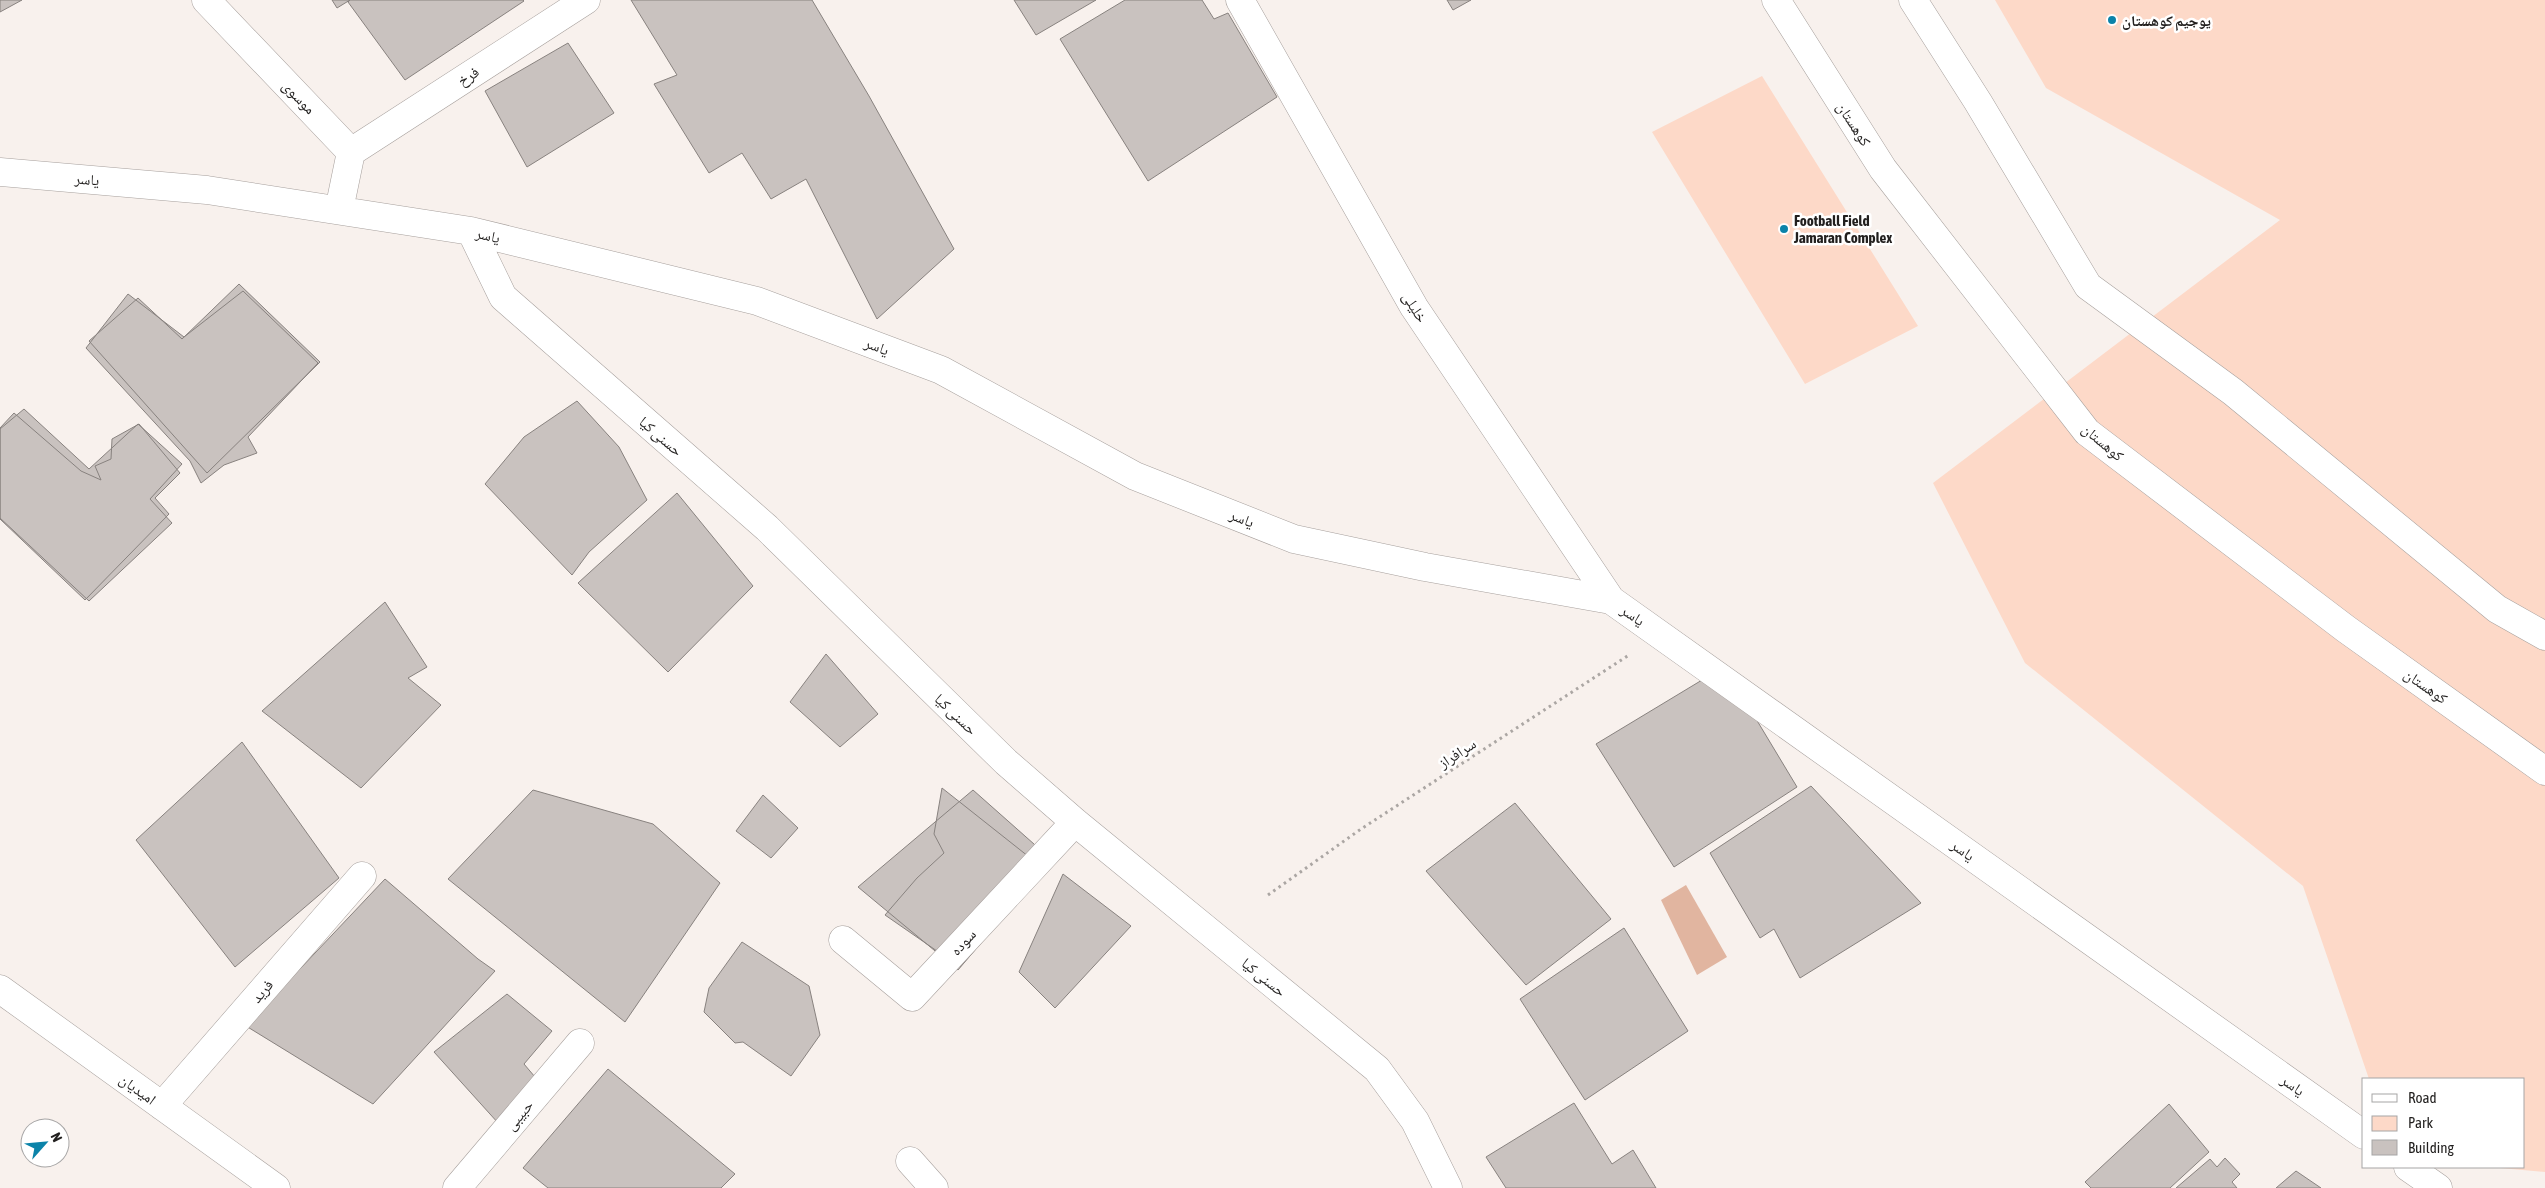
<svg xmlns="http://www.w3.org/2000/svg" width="2545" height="1188" viewBox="0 0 2545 1188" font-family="'Asap Condensed','Noto Naskh Arabic',sans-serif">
	<rect width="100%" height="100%" fill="#f8f1ed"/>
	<path fill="#fdd9c8" d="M1995 0H2545V1172L2489 1167H2524V1079H2369L2303 886 2025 663 1933 483 2280 220 2046 88Z
		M1762 76 1918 326 1805 384 1652 132Z"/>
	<path fill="#e1b5a0" d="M1686 885 1727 957 1697 975 1661 900Z"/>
	<path fill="#c9c2bf" stroke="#88827f" d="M0 0H22L0 12Z
		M332 0H350L337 8Z
		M350 0H523L524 1 405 80 348 2Z
		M631 0H812L869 96 954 249 877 319 806 179 771 199 742 153 709 173 654 84 677 75Z
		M1014 0H1096L1036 35Z
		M1125 0H1202L1214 19 1228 13 1277 97 1148 181 1060 39Z
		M1447 0H1471L1453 10Z
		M568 43 614 113 527 167 485 91Z
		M239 284 320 362 207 473 89 341 138 298 182 339Z
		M243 291 318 363 248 437 257 453 224 465 201 483 190 461 86 348 128 294 184 337Z
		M577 401 619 447 647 500 589 552 572 575 485 484 524 437Z
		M24 409 89 469 138 424 182 464 150 499 172 523 89 601 0 518V429Z
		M14 413 81 471 101 480 95 466 111 459 112 439 139 424 180 473 155 498 169 514 85 600 0 519V428Z
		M677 493 753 586 668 672 578 583Z
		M385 602 427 667 408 678 441 705 361 788 262 711Z
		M826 654 878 714 840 747 790 702Z
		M1712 674 1741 694 1797 787 1674 867 1596 744Z
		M242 742 339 878 235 967 136 840Z
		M1811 786 1921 903 1800 978 1774 929 1760 938 1710 853Z
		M942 788 1043 868 960 967 885 915 917 878 944 853 934 834Z
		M533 790 653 824 720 883 625 1022 448 879Z
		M973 790 1052 860 958 970 858 887Z
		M763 795 798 828 771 858 736 831Z
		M1515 803 1611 919 1526 985 1426 871Z
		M1063 874 1131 926 1055 1008 1019 972Z
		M385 879 478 959 495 971 373 1104 246 1026Z
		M1624 928 1688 1031 1585 1100 1520 999Z
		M742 942 809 986 820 1035 791 1076 743 1042 735 1043 704 1012 709 988Z
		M507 994 552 1031 524 1064 535 1077 499 1124 434 1052Z
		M608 1069 735 1174 721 1188H548L523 1168Z
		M1574 1103 1612 1164 1633 1150 1656 1188H1506L1486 1157Z
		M2169 1104 2209 1152 2170 1188H2091L2085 1182Z
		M2225 1158 2240 1174 2232 1182 2237 1188H2176L2210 1159 2217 1167Z
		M2296 1171 2321 1188H2276Z"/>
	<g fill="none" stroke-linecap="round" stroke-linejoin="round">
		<g stroke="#a7a09d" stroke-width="29">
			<path id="minor" d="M206 0 351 152 339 210
				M1240 0 1414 307 1611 600
				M1776 0 1883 169 2087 432 2346 629 2545 771
				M1913 0 1978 102 2088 286 2233 392 2497 609 2545 636
				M351 152 586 0
				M0 172 207 190 471 231 757 301 941 370 1135 476 1294 539 1425 567 1611 600 2364 1135
				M471 231 503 297 767 528 1006 762 1075 822 1377 1069 1415 1121 1448 1188
				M843 940 912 997 1075 822
				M0 989 276 1188
				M162 1106 362 876
				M910 1161 934 1188
				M2408 1167 2438 1188
				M457 1188 580 1043"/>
		</g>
		<path stroke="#aba6a3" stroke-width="3" stroke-dasharray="2.5 4" stroke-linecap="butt" d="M1268 895 1361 829 1629 655"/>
		<use href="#minor" stroke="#fff" stroke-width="28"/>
	</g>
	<g fill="#0b83a9" stroke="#fff" stroke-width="2">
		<circle cx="2112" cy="20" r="5"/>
		<circle cx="1784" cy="229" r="5"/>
	</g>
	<g text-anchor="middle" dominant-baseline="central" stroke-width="5" stroke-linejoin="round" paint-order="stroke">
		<g font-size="15" font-weight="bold" fill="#211f1e" stroke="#fff" text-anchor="start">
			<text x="2122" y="20">یوجیم کوهستان</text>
			<text x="1794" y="220">Football Field<tspan x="1794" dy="17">Jamaran Complex</tspan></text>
		</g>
		<g font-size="15" fill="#211f1e" stroke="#fff">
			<text transform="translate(468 76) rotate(-33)">فرخ</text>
			<text transform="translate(299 97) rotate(46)">موسوی</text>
			<text transform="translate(1854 124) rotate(57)">کوهستان</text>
			<text transform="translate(87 179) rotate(5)">یاسر</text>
			<text transform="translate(488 235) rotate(13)">یاسر</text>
			<text transform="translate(1415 307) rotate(58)">خلیلی</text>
			<text transform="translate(877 346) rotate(21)">یاسر</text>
			<text transform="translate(661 436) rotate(41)">حسنی کیا</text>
			<text transform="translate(2103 442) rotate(40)">کوهستان</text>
			<text transform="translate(1242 518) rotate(22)">یاسر</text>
			<text transform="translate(1633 615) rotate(34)">یاسر</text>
			<text transform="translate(2426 686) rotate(35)">کوهستان</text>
			<text transform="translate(956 714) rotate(44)">حسنی کیا</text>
			<text transform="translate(1457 753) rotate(-33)">سرافراز</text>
			<text transform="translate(1963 850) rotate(35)">یاسر</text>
			<text transform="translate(963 942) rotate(-47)">سوده</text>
			<text transform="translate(1264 977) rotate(39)">حسنی کیا</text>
			<text transform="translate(262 991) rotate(-49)">فرید</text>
			<text transform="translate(2293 1085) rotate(35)">یاسر</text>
			<text transform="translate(138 1089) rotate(36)">امیدیان</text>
			<text transform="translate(519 1115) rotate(-50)">حبیبی</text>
		</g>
	</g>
	<rect x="2362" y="1078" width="162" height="90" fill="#ffffff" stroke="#a6a5a5"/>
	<rect x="2372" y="1094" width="25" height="8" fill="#ffffff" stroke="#a6a5a5"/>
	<text x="2408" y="1103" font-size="15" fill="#211f1e">Road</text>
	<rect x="2372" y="1116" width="25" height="15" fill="#fdd9c8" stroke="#a6a5a5"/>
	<text x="2408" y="1128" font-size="15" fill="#211f1e">Park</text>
	<rect x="2372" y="1140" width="25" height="15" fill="#c9c2bf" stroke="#a6a5a5"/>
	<text x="2408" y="1153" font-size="15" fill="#211f1e">Building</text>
	<g transform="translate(45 1143) rotate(63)"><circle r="24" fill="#ffffff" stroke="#a6a5a5"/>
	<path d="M0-4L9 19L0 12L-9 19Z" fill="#0b83a9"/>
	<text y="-8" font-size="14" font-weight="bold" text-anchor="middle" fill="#211f1e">N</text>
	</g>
</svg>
